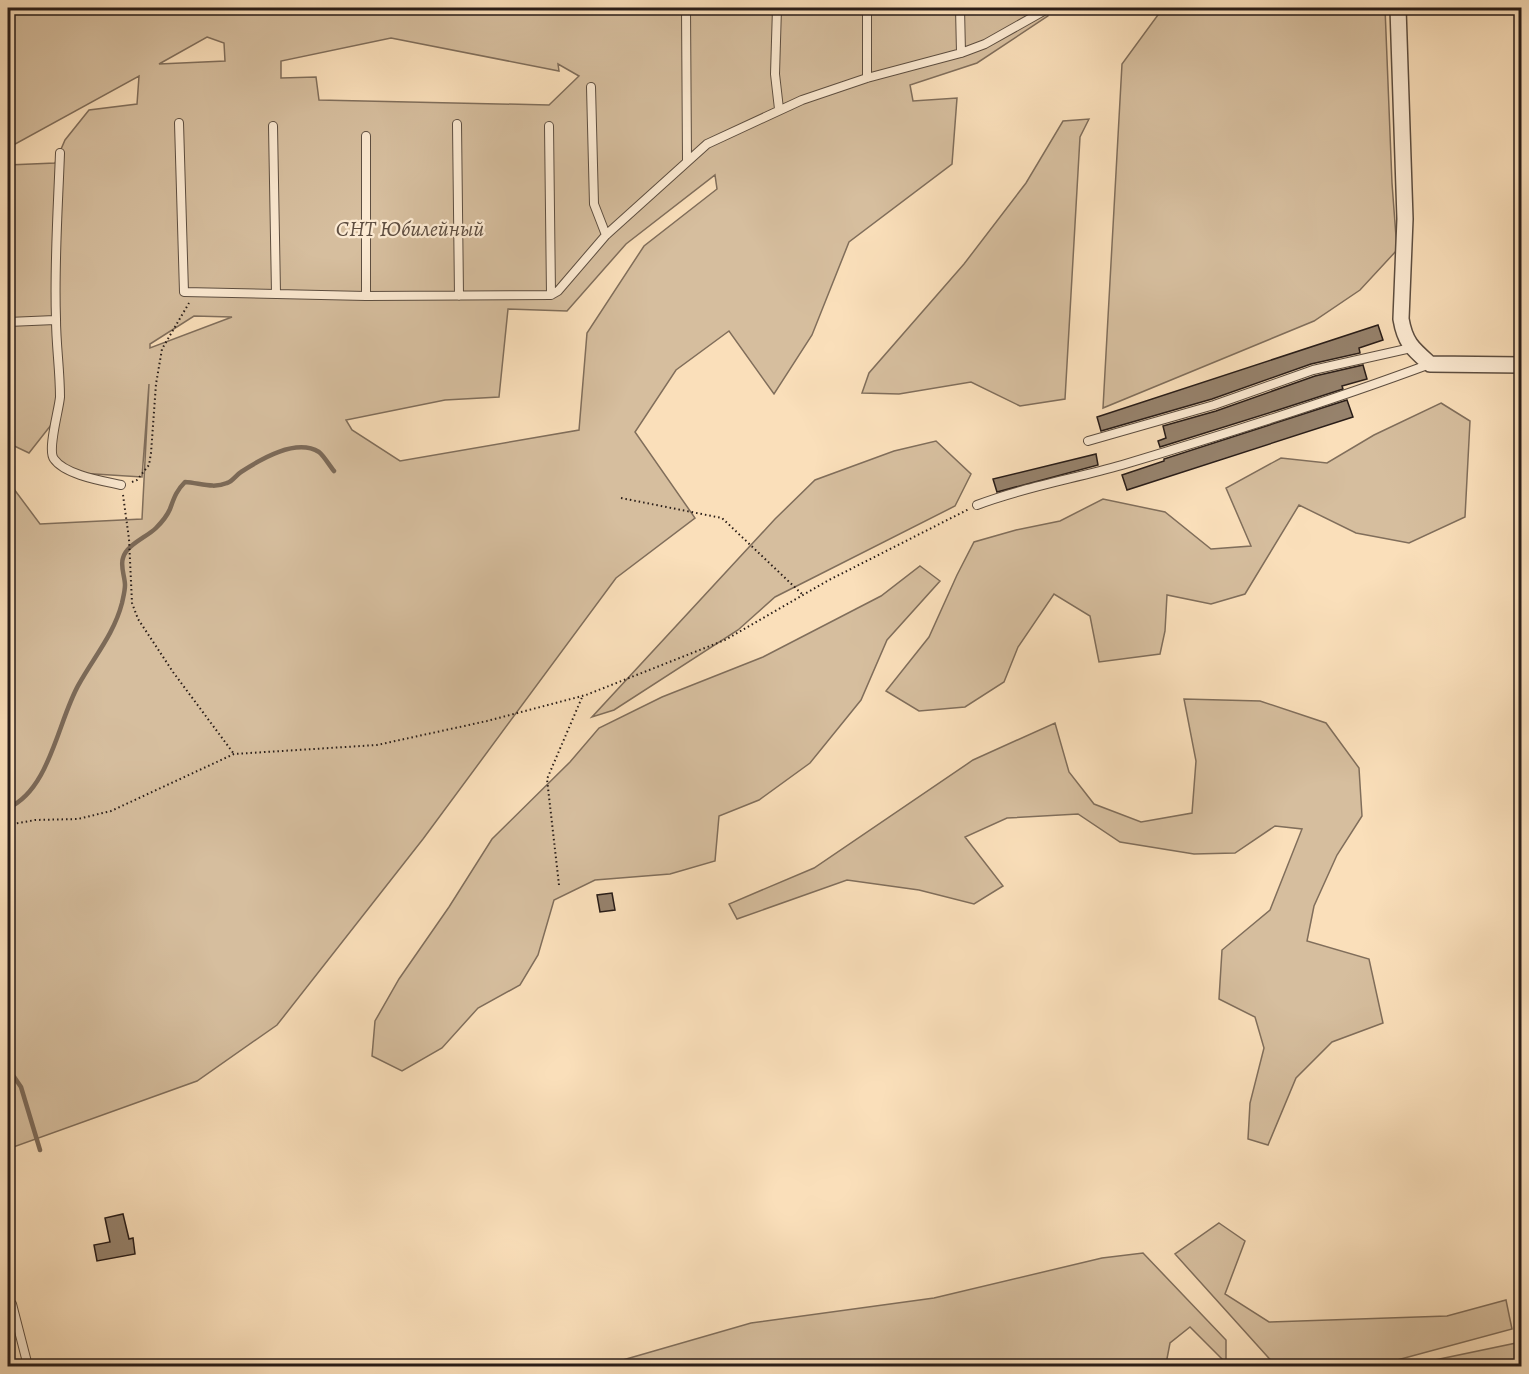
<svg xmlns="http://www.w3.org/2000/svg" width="1529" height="1374" viewBox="0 0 1529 1374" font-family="Alegreya,serif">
	<rect width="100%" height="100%" fill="#fadfba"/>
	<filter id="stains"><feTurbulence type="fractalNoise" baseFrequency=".00333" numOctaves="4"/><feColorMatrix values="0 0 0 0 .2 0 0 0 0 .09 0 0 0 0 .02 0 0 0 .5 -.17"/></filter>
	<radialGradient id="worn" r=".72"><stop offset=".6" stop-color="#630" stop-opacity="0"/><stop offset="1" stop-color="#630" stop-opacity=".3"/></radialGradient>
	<path fill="#d6be9e" stroke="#806e5b" stroke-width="1.5" fill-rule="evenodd" d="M8 8H1047L1048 16 977 63 910 85 913 101 957 98 952 164 849 242 812 335 774 394 729 331 676 370 635 432 695 518 616 578 423 839 277 1025 197 1081 8 1149V481L40 524 142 519 149 384 142 477 79 473 50 457 51 425 29 453 8 443V165L55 163 65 140 89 110 137 104 139 76 8 148ZM207 37 224 43 225 61 159 64ZM391 38 559 71 558 64 579 76 549 105 319 100 316 77 281 78V61ZM715 175 717 189 644 246 587 333 579 430 400 461 352 430 346 420 445 400 499 397 508 309 567 311 626 244ZM194 316 232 317 150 348V344Z
		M1163 8H1385L1392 183 1397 250 1360 290 1314 321 1103 408 1122 64Z
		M1089 119 1080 137 1065 399 1020 406 971 382 899 394 862 393 869 373 964 264 1026 183 1063 121Z
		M1441 403 1470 421 1465 517 1409 543 1356 533 1299 505 1245 594 1211 604 1167 595 1165 631 1160 654 1099 662 1090 616 1054 594 1018 647 1004 682 965 707 919 711 886 691 929 637 957 575 974 542 1016 530 1060 521 1103 499 1165 512 1211 549 1251 546 1226 488 1281 458 1327 463 1374 435Z
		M936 441 971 474 955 506 775 597 738 630 614 710 592 717 775 519 815 480 894 451Z
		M920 566 940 581 887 640 861 700 810 763 759 800 719 816 715 861 670 874 595 880 554 900 538 955 520 985 478 1008 442 1048 402 1071 372 1056 375 1021 399 979 449 907 492 839 570 762 599 728 662 697 763 657 881 596Z
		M1184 699 1260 701 1326 723 1359 768 1362 816 1337 855 1314 906 1307 941 1369 959 1383 1023 1332 1042 1296 1078 1268 1145 1248 1139 1250 1103 1264 1048 1255 1017 1219 999 1222 950 1270 910 1302 829 1275 826 1235 853 1194 854 1120 842 1078 814 1007 818 965 837 1003 886 974 904 919 890 847 880 737 919 729 904 814 868 973 760 1055 723 1069 772 1094 804 1141 822 1192 813 1196 761Z
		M1219 1223 1245 1241 1225 1294 1269 1322 1447 1316 1506 1300 1512 1329 1375 1366H1276L1175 1254Z
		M1143 1253 1226 1340V1363L1190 1327 1170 1343 1166 1364 1161 1366H602L751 1323 934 1298 1102 1258Z
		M1521 1342V1359L1497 1366H1406Z"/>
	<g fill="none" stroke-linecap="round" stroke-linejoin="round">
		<path stroke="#7c6a58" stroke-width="4.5" d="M8 808C50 790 58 720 79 684 94 657 114 634 122 603 123 598 125 591 125 585 125 577 120 566 123 558 126 545 147 537 156 528 161 523 167 516 170 509 174 498 176 491 185 482 200 483 213 489 227 483 233 481 236 475 241 472 261 459 296 438 319 452 324 456 329 465 334 471
			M8 1068 21 1087 40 1150"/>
	</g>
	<path fill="#96826c" stroke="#291d18" stroke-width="1.5" d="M1378 325 1383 340 1359 348 1360 353 1311 364 1212 399 1101 431 1097 417Z
		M1363 365 1367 379 1342 386 1343 389 1275 411 1160 447 1158 441 1166 438 1163 426 1216 411 1315 376Z
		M1347 400 1353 417 1127 490 1122 475 1164 461V459Z
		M1096 454 1098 465 997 492 993 479Z
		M612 893 615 910 600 912 597 895Z
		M123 1214 129 1239 133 1238 135 1254 97 1261 94 1245 110 1242 105 1218Z"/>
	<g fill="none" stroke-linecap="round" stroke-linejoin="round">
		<g stroke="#5d4e40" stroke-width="10">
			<path id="lane" d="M686 8 687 161
				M777 8 775 74 779 109
				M960 8 961 53
				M867 78V8
				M591 87 594 204 606 235
				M179 123 184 292 366 296 551 295 558 291 606 235 707 144 802 100 867 78 961 53 985 44 1049 8
				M457 124 459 296
				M273 126 276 293
				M549 126 551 295
				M366 136V296
				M60 153C58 208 54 264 56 319 56 345 60 370 60 397 59 410 47 450 54 459 65 475 103 481 121 485
				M8 322 55 320
				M1088 441 1214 405 1313 370 1411 348
				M977 505C1024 487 1073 479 1122 465 1226 434 1328 402 1430 364
				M12 1304 28 1366"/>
		</g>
		<g stroke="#5d4e40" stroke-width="18">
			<path id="street" d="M1398 8 1405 219 1401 319C1405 343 1413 349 1430 364L1522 365"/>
		</g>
		<path stroke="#291d18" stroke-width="2" stroke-dasharray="1.5 3" stroke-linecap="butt" d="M132 482 137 480 149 465 151 453 156 384 162 349 189 303
			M123 495 129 539 132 603 138 619 173 672 234 754
			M621 498 722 518 803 595
			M8 825 35 820 78 819 111 811 234 754 377 745 487 721 586 695 725 640 827 581 969 509
			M559 885 547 779 583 695"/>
		<use href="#lane" stroke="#fcead2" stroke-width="8"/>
		<use href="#street" stroke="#fcead2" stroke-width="15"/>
	</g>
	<g text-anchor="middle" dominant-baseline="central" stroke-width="4.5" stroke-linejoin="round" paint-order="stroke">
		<g font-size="22" font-style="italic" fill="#5d4d40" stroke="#fcead2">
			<text x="410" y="229">СНТ Юбилейный</text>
		</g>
	</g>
	<rect width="1529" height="1374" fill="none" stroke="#fadfba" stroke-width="30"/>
	<rect x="9" y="9" width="1511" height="1356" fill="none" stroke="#291d18" stroke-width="3"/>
	<rect x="15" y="15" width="1499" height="1344" fill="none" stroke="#291d18" stroke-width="1.5"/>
	<rect width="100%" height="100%" filter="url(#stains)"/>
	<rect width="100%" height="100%" fill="url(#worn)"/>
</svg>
